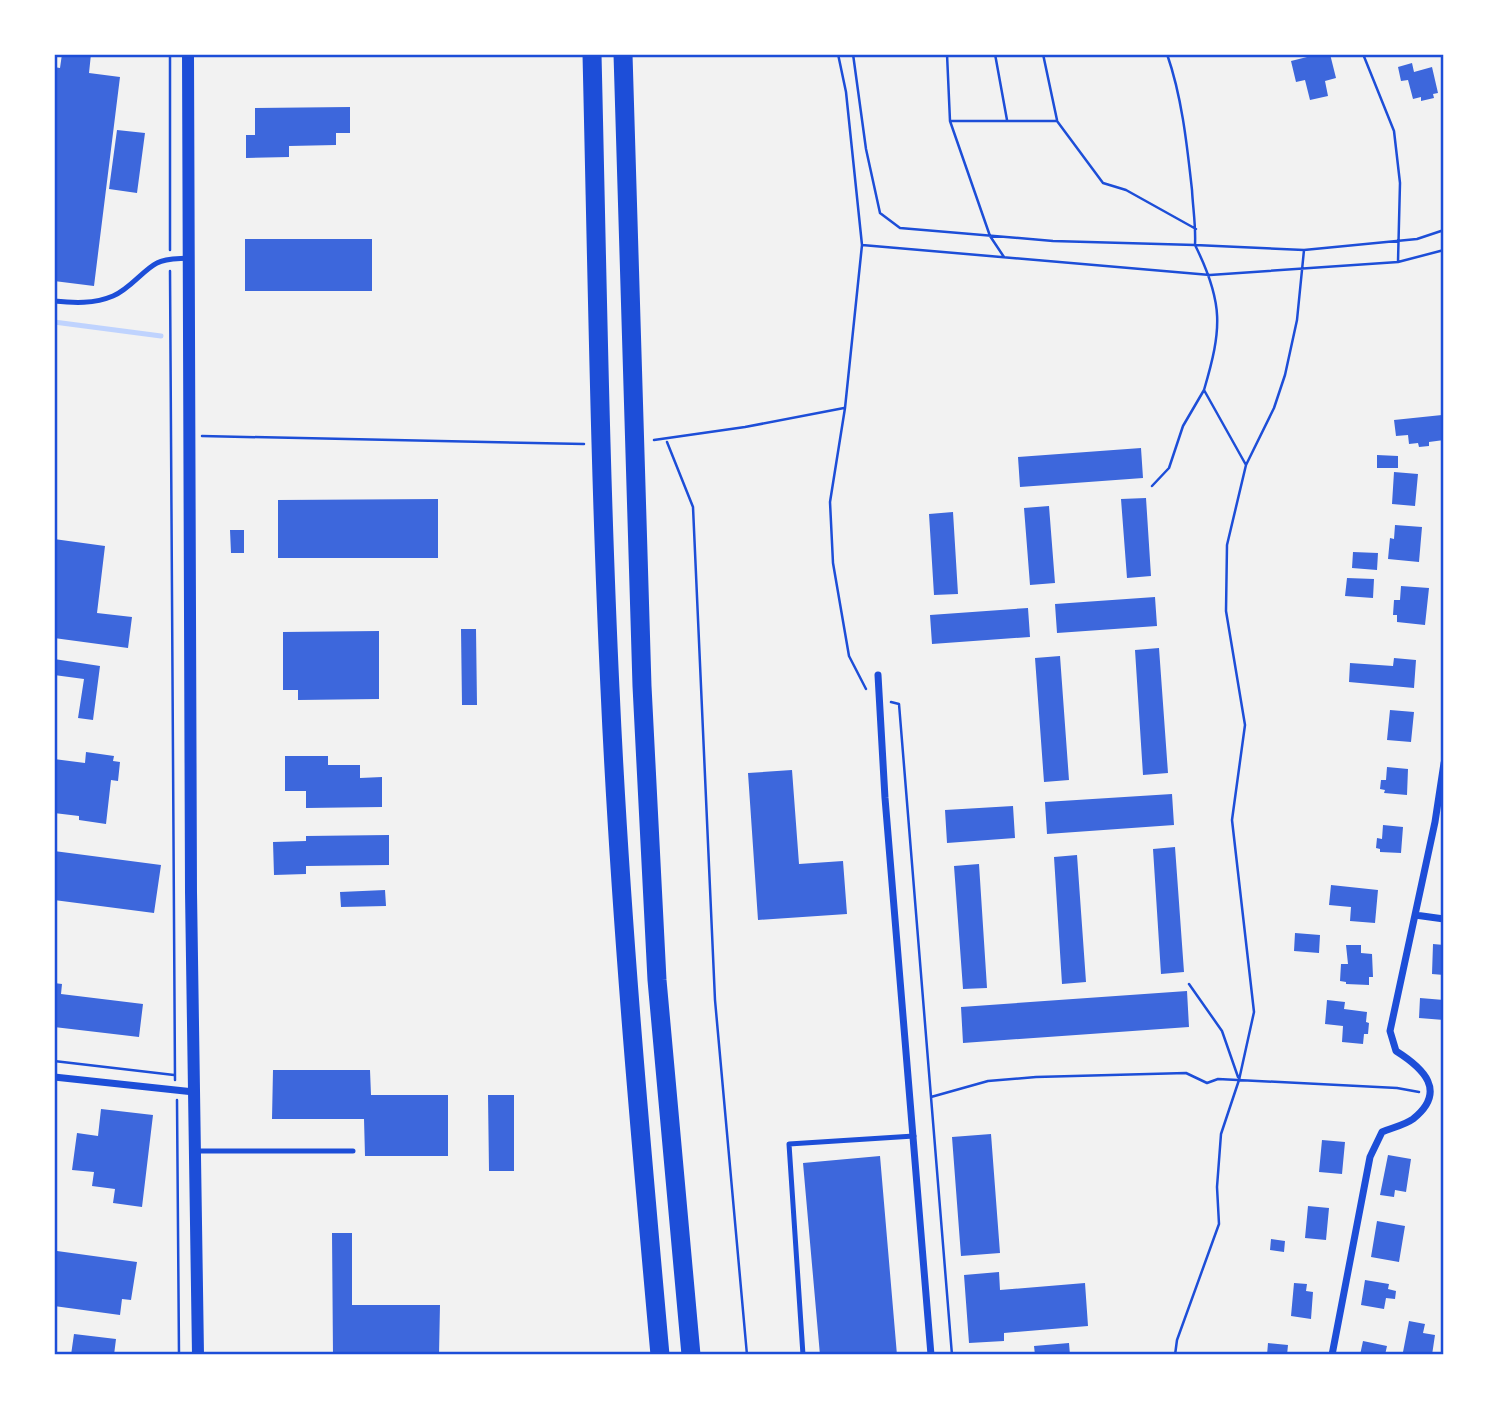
<svg xmlns="http://www.w3.org/2000/svg" width="1498" height="1409" viewBox="0 0 1498 1409" font-family="Rubik,sans-serif">
	<rect width="100%" height="100%" fill="#f2f2f2"/>
	<g fill="none" stroke-linecap="round" stroke-linejoin="round">
		<path stroke="#bfd3fe" stroke-width="5" d="M54 322 161 336"/>
	</g>
	<path fill="#3d67dc" d="M62 54H91L89 73 120 77 94 286 54 281V67L60 68Z
		M1319 54H1330L1336 78 1325 81 1328 96 1310 100 1305 80 1296 82 1291 61Z
		M1412 63 1414 72 1432 67 1438 93 1433 94 1434 98 1421 101V97L1413 99 1408 80 1401 81 1398 67Z
		M350 107V133H336V145L289 146V157L246 158V135H255V108Z
		M117 130 145 133 137 193 109 189Z
		M245 239H372V291H245Z
		M1442 415 1444 440 1429 442V446L1419 447 1418 443 1409 444 1408 435 1396 436 1394 420Z
		M1141 448 1143 478 1020 487 1018 457Z
		M1377 455 1398 456V468H1377Z
		M1394 472 1418 474 1415 506 1392 504Z
		M1146 498 1151 576 1127 578 1121 499Z
		M438 499V558H278V500Z
		M1049 506 1055 583 1030 585 1024 508Z
		M953 512 958 594 934 595 929 514Z
		M1395 525 1422 527 1419 562 1388 559 1390 538 1394 539Z
		M230 530H244V553H231Z
		M54 539 105 546 97 613 132 617 128 648 54 638Z
		M1353 552 1378 553 1377 570 1352 568Z
		M1347 578 1374 579 1373 598 1345 596Z
		M1401 586 1429 588 1425 625 1397 622V615H1393L1394 600H1400Z
		M1155 597 1157 626 1057 633 1055 604Z
		M1028 608 1030 637 932 644 930 615Z
		M461 629H476L477 705H462Z
		M379 631V699L298 700V690H283V632Z
		M1159 648 1168 773 1143 775 1135 650Z
		M1060 656 1069 780 1044 782 1035 658Z
		M1394 658 1416 660 1414 688 1349 682 1350 663 1393 666Z
		M54 659 100 666 93 720 78 718 84 679 54 675Z
		M1390 710 1414 712 1411 742 1387 740Z
		M86 752 114 756 113 761 120 762 118 781 111 780 106 824 79 820V816L54 813V759L85 763Z
		M285 756H328V765H360V778L382 777V807L306 808V791H285Z
		M1387 767 1408 769 1407 795 1384 793 1385 790 1380 789 1381 780H1386Z
		M792 770 799 864 843 861 847 914 758 920 748 773Z
		M1172 794 1174 825 1047 834 1045 802Z
		M1013 806 1015 838 947 843 945 810Z
		M1383 825 1403 827 1401 853 1380 852V849L1376 848 1377 838 1382 839Z
		M389 835V865L306 866V874L274 875 273 842 306 841V836Z
		M1175 847 1184 972 1161 974 1153 849Z
		M54 851 161 865 154 913 54 900Z
		M1077 855 1086 982 1062 984 1054 857Z
		M979 864 987 988 963 989 954 866Z
		M1331 885 1378 890 1375 923 1350 921 1351 907 1329 905Z
		M385 890 386 906 341 907 340 892Z
		M1295 933 1320 935 1319 953 1294 951Z
		M1433 944 1444 945V975L1432 974Z
		M1346 945H1361V953L1372 954 1373 977H1369V985L1346 984V982L1340 981 1341 964H1348Z
		M54 983 62 984 61 994 143 1004 139 1037 54 1027Z
		M1187 991 1189 1027 963 1043 961 1007Z
		M1420 998 1444 1000V1020L1419 1018Z
		M1327 1000 1345 1002 1344 1009 1367 1012 1366 1022 1369 1023 1368 1034H1364L1363 1044 1342 1042 1343 1026 1325 1024Z
		M273 1070H370L371 1095H448V1156H365L364 1119H272Z
		M488 1095H514V1171H489Z
		M101 1109 153 1115 142 1207 113 1203 115 1189 92 1186 94 1172 72 1170 77 1133 98 1136Z
		M991 1134 1000 1253 961 1256 952 1137Z
		M1322 1140 1345 1142 1342 1174 1319 1172Z
		M1388 1155 1411 1159 1406 1192 1395 1190 1394 1197 1380 1195Z
		M880 1156 897 1355H820L803 1163Z
		M1308 1206 1329 1208 1326 1240 1305 1238Z
		M1377 1221 1405 1226 1399 1262 1371 1257Z
		M332 1233H352V1305H440L439 1355H333Z
		M1271 1239 1285 1241 1284 1252 1270 1250Z
		M57 1251 137 1262 131 1300 122 1299 120 1315 54 1306Z
		M999 1272 1000 1290 1085 1283 1088 1326 1004 1333V1341L969 1343 964 1275Z
		M1365 1280 1389 1284 1388 1289 1396 1291 1395 1299 1386 1298 1384 1309 1361 1305Z
		M1294 1283 1307 1284 1306 1291 1313 1292 1311 1319 1291 1316Z
		M1409 1321 1425 1324 1423 1333 1435 1335 1432 1355 1403 1352Z
		M74 1334 116 1339 114 1355H71Z
		M1363 1341 1387 1346 1385 1355H1360Z
		M1069 1343 1070 1355H1035L1034 1346Z
		M1268 1343 1288 1345 1287 1355H1267Z"/>
	<g fill="none" stroke-linecap="round" stroke-linejoin="round">
		<path stroke="#1d4ed8" stroke-width="2.5" d="M170 54V250
			M838 54 846 92 862 245 845 408 830 502 833 563 849 656 866 689
			M853 54 866 149 880 213 900 228 1053 241 1195 245C1196 226 1193 209 1192 190 1187 145 1182 97 1167 54
			M947 54 950 121H1057L1103 183 1126 190 1196 229
			M995 54 1007 120
			M1043 54 1057 120
			M1363 54 1394 131 1400 183 1398 262
			M950 121 990 236 1004 257
			M862 245 1210 275 1398 262 1444 250
			M170 271 175 1080
			M202 436 584 444
			M654 440 745 427 844 408
			M667 442 693 507 715 1000 747 1355
			M1246 465 1204 390C1222 329 1224 303 1195 245L1304 250 1417 239 1444 230
			M1152 486 1169 468 1183 426 1204 390
			M891 702 899 704 952 1355
			M1189 984 1222 1031 1238 1077
			M54 1061 174 1075
			M931 1097 988 1081 1036 1077 1186 1073 1207 1083 1218 1079 1397 1088 1419 1092
			M177 1100 179 1355
			M1175 1355 1177 1340 1219 1224 1217 1187 1221 1134 1239 1080 1254 1012 1232 820 1245 725 1226 611 1227 545 1246 465 1274 408 1285 375 1297 320 1304 250"/>
		<path stroke="#1d4ed8" stroke-width="5" d="M54 301C74 303 94 304 113 296 130 289 143 270 157 263 166 258 178 259 189 258
			M195 1151H353
			M803 1355 789 1144 914 1136"/>
		<path stroke="#1d4ed8" stroke-width="7" d="M878 675 885 798 931 1355
			M1415 915 1444 919
			M54 1077 194 1092
			M1332 1355 1370 1157 1382 1132C1391 1128 1405 1125 1413 1119 1448 1091 1423 1068 1396 1051L1390 1031 1435 822 1444 763"/>
		<path stroke="#1d4ed8" stroke-width="12" d="M188 54 191 892 198 1355"/>
		<path stroke="#1d4ed8" stroke-width="19" d="M592 54C597 266 600 478 610 689 620 911 640 1133 660 1355
			M623 54 642 686 657 980 691 1355"/>
	</g>
	<rect width="1498" height="1409" fill="none" stroke="#ffffff" stroke-width="112"/>
	<rect x="56" y="56" width="1386" height="1297" fill="none" stroke="#1d4ed8" stroke-width="2.5"/>
</svg>
